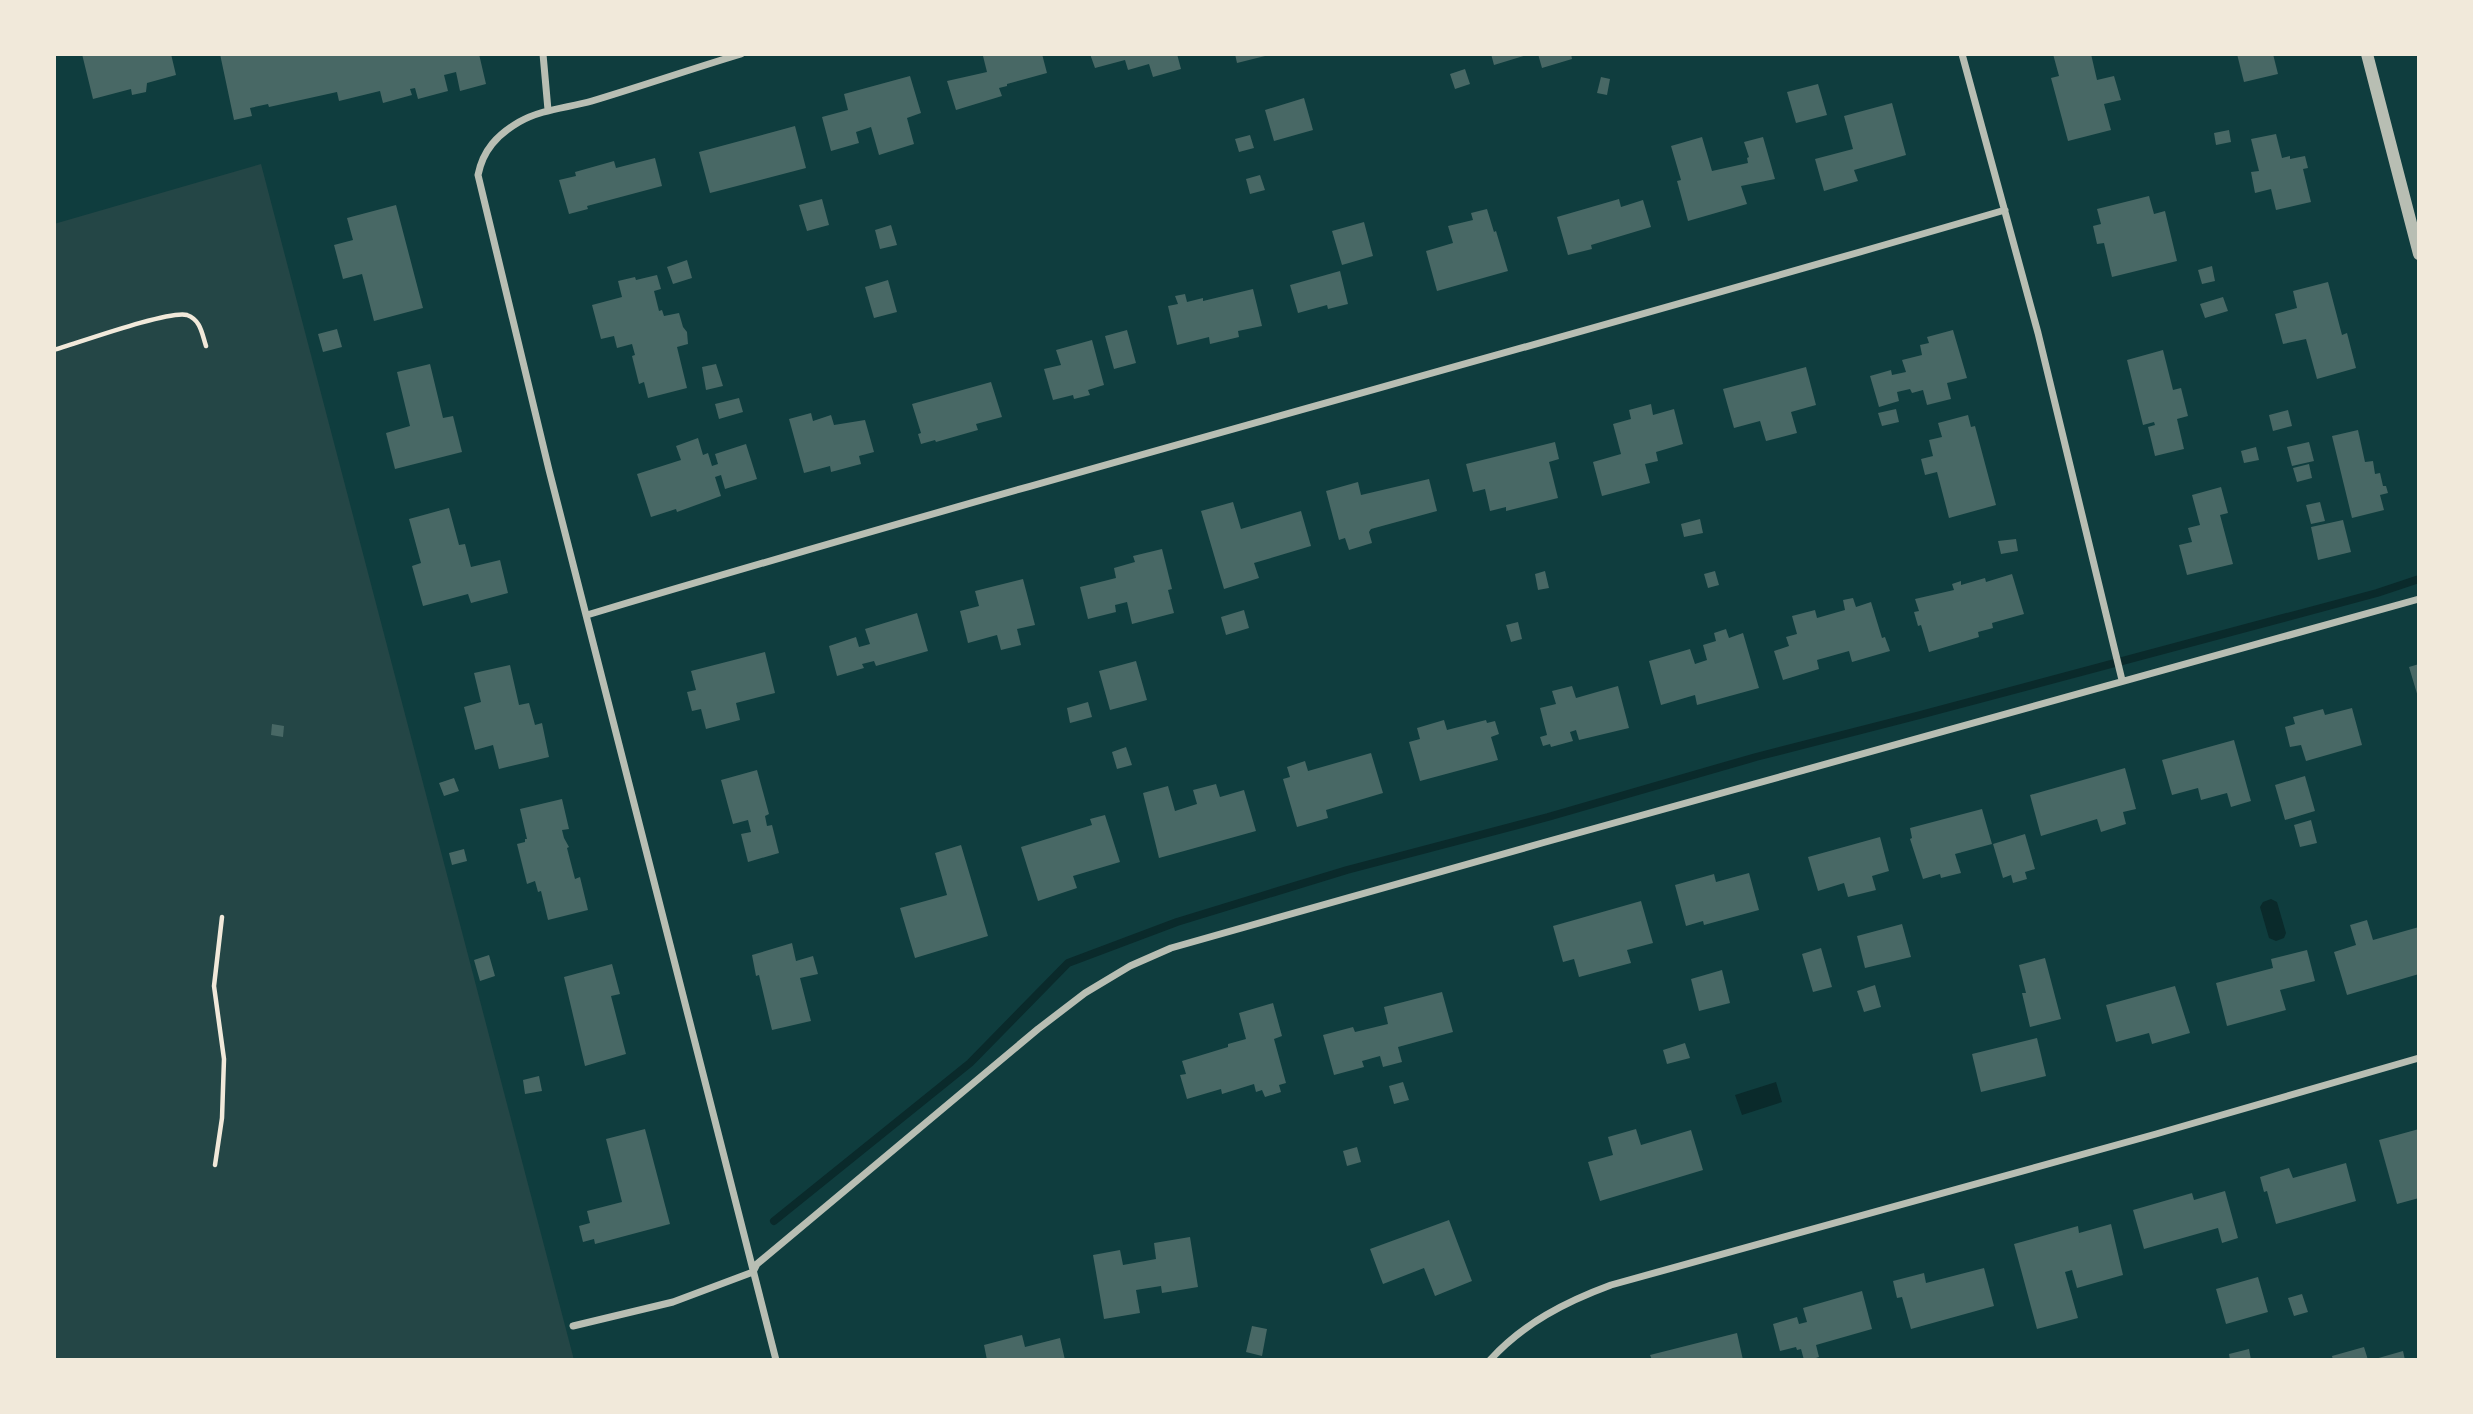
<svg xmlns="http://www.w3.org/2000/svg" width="2473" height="1414" viewBox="0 0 2473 1414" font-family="Roboto,sans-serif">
	<rect width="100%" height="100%" fill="#0f3d3e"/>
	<path fill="#244646" d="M261 164 574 1360H54V224Z"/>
	<path fill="#0a2a2b" d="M2271 899 2277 902 2286 933 2284 938 2276 941 2269 938 2260 907 2263 902Z
		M1776 1082 1782 1102 1742 1115 1735 1095Z"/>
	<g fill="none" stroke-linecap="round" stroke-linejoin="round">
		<path stroke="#0a2a2b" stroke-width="8" d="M774 1221 970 1063 1068 963 1177 922 1347 870 1548 817 1756 757 1920 715 2377 593 2419 579"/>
	</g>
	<path fill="#486865" d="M82 54H171L176 75 147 83 146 92 132 95 131 89 93 99Z
		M220 54H479L486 84 460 91 456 72 444 75 448 91 418 99 415 88 410 89 412 95 383 103 380 91 339 101 337 92 269 107 268 104 250 108 252 116 234 120Z
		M988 54H1042L1047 73 1007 84V86L999 88 1002 96 956 110 947 81 987 72 983 56Z
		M1090 54H1177L1181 69 1153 77 1149 64 1128 70 1125 60 1095 68Z
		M1235 54H1269V55L1237 63Z
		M1491 54H1527V55L1494 65Z
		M1538 54H1571L1572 59 1542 68Z
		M2053 54H2091L2097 80 2114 76 2121 100 2104 104 2111 130 2068 141 2051 78 2059 76Z
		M2237 54H2273L2278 74 2244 82Z
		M1465 69 1470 84 1455 89 1450 74Z
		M910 76 921 113 907 118 914 144 879 155 871 127 856 132 859 143 831 151 822 117 848 110 844 94Z
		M1601 77 1610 79 1607 95 1597 93Z
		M1818 84 1827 115 1796 123 1787 92Z
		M1304 98 1313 130 1274 141 1265 110Z
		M1892 103 1906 155 1854 170 1858 181 1824 191 1815 159 1853 149 1844 116Z
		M795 126 806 168 710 193 699 152Z
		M2229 130 2231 142 2216 145 2214 133Z
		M2276 134 2282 158 2290 156V159L2305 156 2308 168 2303 169 2311 202 2276 210 2271 189 2255 193 2251 172 2259 171 2251 139Z
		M1250 135 1254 148 1239 152 1235 139Z
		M1702 137 1712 171 1748 163 1747 158 1749 157 1744 142 1763 137 1775 179 1741 186 1747 204 1688 221 1677 181 1681 180 1671 146Z
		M655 158 662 186 587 206 588 209 569 214 559 180 576 176 575 172 614 161 616 168Z
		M1260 175 1265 190 1250 194 1246 179Z
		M2149 196 2154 214 2165 211 2177 261 2112 277 2104 243 2097 244 2093 226 2101 224 2097 209Z
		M822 199 829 225 807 231 799 205Z
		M1619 199 1621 207 1643 200 1651 227 1591 245 1592 249 1568 255 1557 217Z
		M396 205 423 308 374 321 362 274 343 279 334 245 353 240 347 218Z
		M1487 209 1494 232 1496 231 1508 271 1437 291 1426 251 1453 243 1448 226 1473 220 1471 213Z
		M1364 222 1373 256 1342 265 1332 231Z
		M891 225 897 245 880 249 875 230Z
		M687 260 692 278 673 284 667 267Z
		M2212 266 2215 281 2202 284 2198 270Z
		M1340 271 1348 304 1328 309 1327 305 1298 313 1290 285Z
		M657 275 661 289 654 291 659 311 662 310 664 316 679 313 683 327 687 332 688 344 677 347 687 388 648 398 644 382 639 384 632 356 635 355 632 344 617 348 614 336 601 339 592 305 622 297 618 281 635 277 636 280Z
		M888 280 897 312 874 318 865 287Z
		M2328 282 2342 335 2347 333 2356 368 2317 379 2306 339 2283 344 2275 314 2297 308 2293 291Z
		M1253 289 1262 326 1238 331 1239 337 1210 344 1209 337 1177 345 1168 306 1178 304 1175 296 1185 294 1187 302 1203 298V301Z
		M2223 297 2228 311 2205 318 2200 304Z
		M337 329 342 347 323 352 318 334Z
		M1127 330 1136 363 1114 369 1105 336Z
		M1953 330 1967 378 1947 383 1951 399 1927 405 1923 390 1912 393 1910 389 1897 392 1899 401 1879 407 1870 376 1891 370 1892 375 1906 372 1902 360 1922 355 1920 345 1929 343 1927 337Z
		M1092 340 1104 385 1088 390 1090 395 1074 399 1073 395 1053 400 1044 369 1061 365 1056 350Z
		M2163 350 2173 390 2181 388 2188 416 2177 419 2184 449 2155 456 2148 427 2155 425 2154 422 2143 425 2127 360Z
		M430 364 443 418 453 416 462 452 395 469 386 433 410 426 397 372Z
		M716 364 723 386 706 390 702 367Z
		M1806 367 1816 405 1791 412 1797 433 1766 441 1760 421 1734 428 1723 389Z
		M991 382 1002 417 976 424 978 430 936 442 935 440 921 444 918 434 921 433 912 404Z
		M739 398 743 412 719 419 715 404Z
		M1651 404 1653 415 1674 409 1683 444 1656 452 1658 461 1645 464 1650 483 1602 496 1593 462 1621 454 1613 424 1631 419 1629 410Z
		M1896 409 1899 422 1882 426 1878 413Z
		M2288 410 2292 426 2273 431 2269 415Z
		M811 413 813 421 831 415 834 425 865 420 874 452 859 456 861 464 831 472 830 466 804 473 789 419Z
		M1968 415 1971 427 1975 426 1996 505 1949 518 1937 472 1925 475 1921 459 1933 456 1929 440 1942 437 1938 423Z
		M2358 430 2365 462 2373 461 2375 474 2380 473 2383 486H2386L2388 493 2380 495 2384 510 2352 518 2332 436Z
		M698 438 703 455 708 453 712 466 718 464 715 454 746 444 757 479 725 489 721 475 715 477 721 496 677 512 676 509 651 517 637 474 681 460 676 446Z
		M1555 442 1559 459 1549 462 1558 498 1506 511V507L1490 511 1485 489 1473 492 1466 464Z
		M2309 442 2314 461 2292 466 2287 447Z
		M2256 447 2259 460 2244 463 2241 451Z
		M2309 464 2312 478 2297 482 2293 468Z
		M1429 479 1437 511 1371 529 1369 532 1372 543 1349 550 1345 538 1339 540 1326 491 1358 482 1361 495Z
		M2221 487 2228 513 2220 515 2233 564 2187 575 2179 545 2192 542 2188 528 2200 525 2192 495Z
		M1233 502 1241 529 1301 511 1311 546 1254 563 1259 578 1224 589 1201 511Z
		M2320 502 2325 521 2311 524 2306 505Z
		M449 508 459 545 465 544 471 567 500 560 508 593 471 603 468 594 423 606 412 566 421 563 409 519Z
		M1700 519 1703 533 1684 537 1681 524Z
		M2343 520 2351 552 2318 560 2311 527Z
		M2016 539 2018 551 2001 554 1998 541Z
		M1162 549 1172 589 1168 590 1174 613 1132 624 1127 602 1115 605 1116 612 1088 619 1080 587 1116 578 1114 568 1135 562 1133 556Z
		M1545 571 1549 588 1538 590 1535 574Z
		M1715 571 1719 585 1708 588 1704 574Z
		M2012 574 2024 614 1992 623 1993 628 1978 632 1979 637 1929 652 1921 625 1918 626 1914 612 1919 611 1915 599 1954 590 1952 584 1961 581V585L1985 578 1986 582Z
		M1023 579 1035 625 1017 629 1021 645 1001 650 997 635 968 643 960 611 979 606 975 591Z
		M1853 598 1856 607 1871 602 1882 638 1885 637 1890 651 1852 662 1849 651 1817 660 1819 669 1783 680 1774 651 1789 646 1786 637 1797 634 1792 616 1815 610 1817 618 1845 610 1843 600Z
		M1244 610 1249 628 1226 635 1221 617Z
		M917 613 928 651 876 666 874 661 862 664 864 668 837 676 829 646 856 637 859 647 870 644 865 629Z
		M1518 622 1522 639 1511 642 1506 625Z
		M1726 629 1729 638 1743 633 1759 688 1697 705 1695 695 1661 705 1649 661 1690 649 1695 664 1707 660 1703 645 1716 641 1714 633Z
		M765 652 775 693 736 703 740 720 706 729 701 709 692 711 687 692 696 690 691 671Z
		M1136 661 1147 700 1110 710 1099 671Z
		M2419 664V697H2418L2409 667Z
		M510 665 519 705 529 703 535 725 542 723 549 757 499 769 493 745 475 750 464 707 481 702 474 673Z
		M1572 686 1576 698 1618 686 1629 728 1579 740 1576 730 1570 732 1573 741 1551 747 1550 744 1543 746 1540 737 1547 735 1540 708 1556 704 1552 691Z
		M1088 702 1092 717 1070 723 1067 708Z
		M2352 708 2362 745 2306 761 2301 745 2290 747 2285 727 2295 724 2293 717 2323 709 2325 715Z
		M1444 720 1447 730 1486 720 1487 723 1495 721 1499 734 1491 737 1498 760 1420 781 1409 742 1420 739 1417 728Z
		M272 724 284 726 283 737 271 735Z
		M2234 740 2251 801 2231 807 2227 793 2201 800 2198 788 2172 795 2162 760Z
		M1126 747 1132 765 1117 769 1112 752Z
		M1371 753 1383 793 1326 810 1328 818 1297 827 1283 779 1290 777 1287 767 1305 761 1308 771Z
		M2125 768 2136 809 2123 812 2126 824 2101 832 2097 819 2041 836 2030 795Z
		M757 770 769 814 765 816 767 826 772 825 779 853 748 862 741 834 751 832 748 820 733 824 721 780Z
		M2305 776 2315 811 2285 820 2275 785Z
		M454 778 459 791 444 796 439 783Z
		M1216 784 1220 797 1244 790 1256 831 1159 858 1143 793 1168 786 1175 811 1197 804 1193 790Z
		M562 799 569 829 562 830 564 838 569 847 567 848 575 879 580 877 588 910 548 920 541 891 538 892 535 881 527 884 517 844 525 842V839H527L520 809Z
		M1982 809 1992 844 1955 854 1961 873 1941 878 1940 874 1923 879 1910 839 1912 838 1910 828Z
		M1105 815 1120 862 1073 876 1077 888 1038 901 1021 847 1092 825 1090 819Z
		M2311 820 2317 843 2300 847 2294 825Z
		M2025 834 2035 869 2025 872 2027 879 2013 883 2011 875 2003 878 1993 844Z
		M1880 837 1889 871 1872 876 1876 890 1848 897 1844 883 1818 891 1808 857Z
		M961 845 988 936 915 958 900 908 947 895 935 853Z
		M464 849 467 861 452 865 449 853Z
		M1749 873 1759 910 1704 925 1703 921 1686 926 1675 885 1714 874 1716 882Z
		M1641 901 1653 943 1627 950 1631 963 1579 977 1574 959 1563 962 1553 926Z
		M2367 920 2373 940 2419 927V974L2347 995 2334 952 2356 945 2350 925Z
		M1902 924 1911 957 1865 968 1857 936Z
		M792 943 796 961 813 956 818 974 800 978 811 1021 772 1030 759 975 756 976 752 955Z
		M1821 948 1832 987 1813 992 1802 954Z
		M2307 950 2315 981 2280 990 2286 1010 2227 1026 2216 983 2273 968 2271 959Z
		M489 955 495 976 480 981 474 960Z
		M2045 958 2061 1019 2030 1027 2022 993H2026L2019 965Z
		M612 964 620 994 611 996 626 1054 585 1066 564 977Z
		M1722 970 1730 1003 1699 1011 1691 979Z
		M1875 985 1881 1007 1864 1012 1857 991Z
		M2175 986 2190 1033 2152 1044 2149 1033 2116 1042 2106 1005Z
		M1442 992 1453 1032 1398 1047 1402 1062 1383 1067 1380 1056 1362 1061 1364 1067 1334 1075 1323 1035 1353 1027 1355 1032 1388 1024 1384 1007Z
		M1273 1003 1282 1036 1274 1039 1286 1083 1279 1085 1281 1092 1265 1097 1262 1090 1256 1092 1254 1084 1222 1094 1221 1089 1187 1099 1180 1075 1186 1074 1182 1061 1228 1047V1044L1246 1039 1239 1013Z
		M2037 1038 2046 1076 1981 1092 1972 1054Z
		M1685 1043 1690 1058 1667 1064 1663 1050Z
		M539 1076 542 1091 525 1094 523 1080Z
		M1403 1082 1409 1100 1394 1104 1389 1086Z
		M645 1129 670 1224 595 1244 594 1239 583 1242 579 1226 590 1223 587 1211 622 1202 606 1139Z
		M1636 1129 1641 1145 1691 1130 1703 1170 1600 1201 1588 1162 1613 1155 1608 1137Z
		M2419 1129V1198L2397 1204 2379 1140Z
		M1357 1147 1361 1162 1347 1166 1343 1151Z
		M2346 1163 2356 1201 2276 1224 2267 1191 2264 1192 2260 1177 2289 1168 2293 1178Z
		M2225 1191 2238 1238 2222 1243 2218 1228 2144 1249 2133 1210 2192 1193 2194 1200Z
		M1449 1220 1472 1281 1435 1296 1424 1268 1383 1284 1370 1249Z
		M2111 1224 2123 1275 2077 1288 2072 1270 2065 1272 2078 1318 2037 1329 2014 1244 2078 1226 2079 1233Z
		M1190 1237 1198 1287 1162 1293 1161 1286 1136 1290 1140 1313 1104 1319 1093 1255 1120 1250 1123 1265 1156 1259 1154 1243Z
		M1984 1268 1994 1306 1911 1329 1902 1297 1897 1298 1893 1281 1924 1273 1926 1283Z
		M2258 1277 2268 1312 2226 1324 2216 1289Z
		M1862 1291 1872 1329 1816 1345 1819 1357 1810 1360H1804L1801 1349 1797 1350 1796 1347 1780 1351 1773 1324 1797 1317 1799 1324 1807 1322 1803 1308Z
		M2302 1294 2308 1312 2294 1316 2288 1298Z
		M1252 1326 1267 1329 1262 1356 1246 1352Z
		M1737 1333 1743 1360H1652L1650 1355Z
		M1022 1335 1025 1347 1060 1338 1065 1360H987L984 1345Z
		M2364 1347 2368 1360H2333L2332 1356Z
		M2249 1349 2251 1360H2230L2229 1354Z
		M2403 1351 2405 1360H2375V1359Z"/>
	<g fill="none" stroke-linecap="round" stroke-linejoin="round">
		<path stroke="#f1e9da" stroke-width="4.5" d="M54 350C78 343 169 310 187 315 201 320 202 334 206 346
			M215 1165 222 1118 224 1059 214 986 222 917"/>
		<path stroke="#b8beb3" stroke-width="7" d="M543 54 548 110
			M741 54C691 69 642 86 592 101 567 108 542 109 519 122 497 135 483 150 478 175L549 470 776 1360
			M1962 54 2038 333 2122 680
			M587 615C1058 474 1533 348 2005 210
			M573 1326 673 1302 753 1272 757 1264 1038 1029 1085 993 1130 966 1171 948 1542 843 2419 599
			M1490 1360C1524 1323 1565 1302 1611 1285L2156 1134 2419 1058"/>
		<path stroke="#b8beb3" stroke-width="12" d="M2367 54 2419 254"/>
	</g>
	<rect width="2473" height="1414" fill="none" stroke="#f1e9da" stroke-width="112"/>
</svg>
